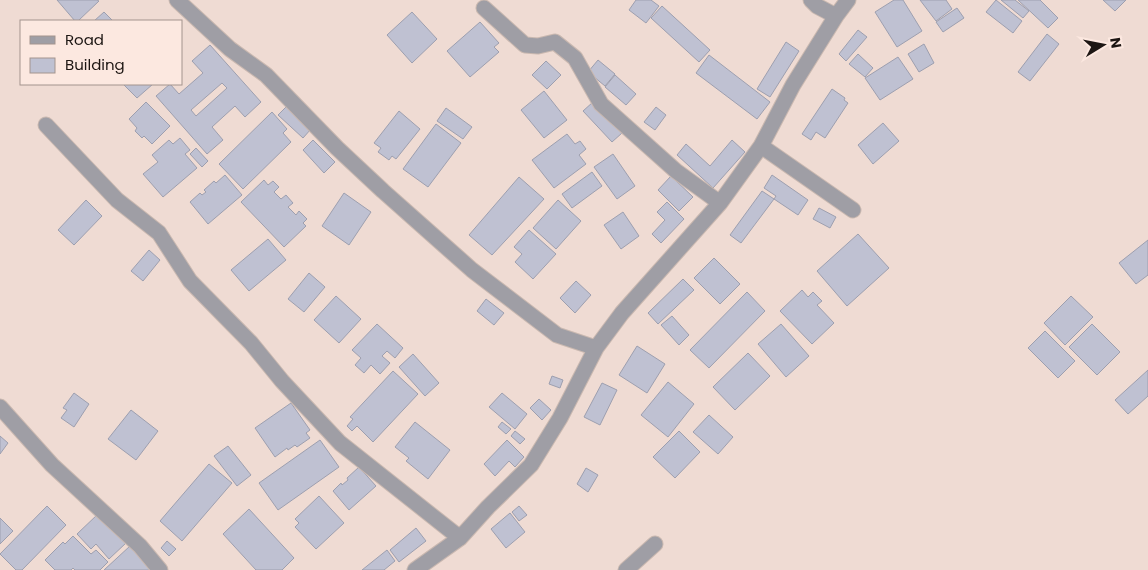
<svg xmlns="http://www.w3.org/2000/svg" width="1148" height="570" viewBox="0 0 1148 570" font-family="Poppins,sans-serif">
	<rect width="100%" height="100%" fill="#efdbd3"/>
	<path fill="#bfc1d2" stroke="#9d9faf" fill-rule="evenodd" d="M57 0H97L99 1 78 21H75Z
		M636 0H651L659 6 646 23 629 10Z
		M894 0H903L922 31 897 47 875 12Z
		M920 0H946L952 9 936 21Z
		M996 0 1022 21 1013 33 986 12Z
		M1001 0H1015L1029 11 1023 18Z
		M1018 0H1040L1058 18 1048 28Z
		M1103 0H1126L1115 11Z
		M662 6 710 50 699 62 651 18Z
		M957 8 964 18 943 32 936 22Z
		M104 12 113 21H94Z
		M412 12 437 39 412 63 387 35Z
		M480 22 499 43 494 47 499 52 470 77 447 51Z
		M858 30 867 37 846 61 839 54Z
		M1047 34 1059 44 1030 81 1018 72Z
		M786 42 799 51 770 97 757 89Z
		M924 44 934 63 919 72 908 54Z
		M210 45 261 102 245 117 235 106 212 127 223 140 207 154 156 96 170 84 179 94 203 73 192 61ZM222 83 227 88 196 116 191 110Z
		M858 54 873 68 865 77 849 64Z
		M709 55 770 102 757 119 696 73Z
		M898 57 913 79 880 100 865 78Z
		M598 60 615 74 605 86 588 72Z
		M546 61 561 75 547 89 532 75Z
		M615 75 636 94 626 105 605 87Z
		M123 84H153L137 98Z
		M832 89 845 98 844 100 848 103 825 138 816 132 811 140 802 134Z
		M544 91 567 120 544 138 521 110Z
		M146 102 170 126 152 144 144 136 142 138 135 131 137 128 129 119Z
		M593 102 622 133 612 142 583 111Z
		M286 107 311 129 303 138 278 115Z
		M656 107 666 115 655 130 644 122Z
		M446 108 472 127 463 139 437 121Z
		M399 111 420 129 396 159 392 156 389 160 378 152 381 148 374 143Z
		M272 112 287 129 283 133 291 142 243 189 219 164Z
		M883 123 899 141 873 164 858 145Z
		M436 124 461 143 428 187 403 169Z
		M567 134 575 144 580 141 586 149 579 155 586 164 554 188 532 160Z
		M180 138 190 150 185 154 197 168 163 197 143 174 158 162 152 155 169 140 173 144Z
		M313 140 335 162 324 173 303 150Z
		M732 140 745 152 713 188 677 155 686 144 710 166Z
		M196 148 208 161 202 167 190 154Z
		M613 154 635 186 617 199 594 167Z
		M592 172 602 186 572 208 562 194Z
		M225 175 242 195 208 224 190 202 200 193 202 195 206 192 204 190 214 181 216 183Z
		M772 175 808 200 798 215 774 199 776 196 764 188Z
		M671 176 693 197 679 211 658 190Z
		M519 177 544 199 492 255 469 235Z
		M264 180 268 185 273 181 279 187 274 192 281 199 286 195 293 203 288 207 296 215 299 211 307 219 303 223 306 226 284 247 241 202Z
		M762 191 774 199 741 243 730 235Z
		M344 193 371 212 349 245 322 226Z
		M86 200 102 216 74 245 58 230Z
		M558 200 581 221 556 249 533 228Z
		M667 202 684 219 661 243 652 234 665 220 657 212Z
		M819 208 836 217 830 228 813 219Z
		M623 212 639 236 621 249 604 225Z
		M529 230 556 254 533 279 515 262 522 254 514 247Z
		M858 234 889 268 847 306 817 271Z
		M268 239 286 260 249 291 231 270Z
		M1148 240V275L1136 284 1119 263Z
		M149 250 160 260 143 281 131 271Z
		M714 258 740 284 720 304 694 278Z
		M309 273 325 287 304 312 288 299Z
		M683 279 694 290 658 324 648 313Z
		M576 281 591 295 575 313 560 298Z
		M802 290 808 297 813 292 822 301 817 305 834 323 812 344 780 311Z
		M747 292 765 311 709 368 690 350Z
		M336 296 361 319 339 343 314 320Z
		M1071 296 1093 317 1065 345 1044 323Z
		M486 299 504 313 494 325 477 311Z
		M672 316 689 335 679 345 661 325Z
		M377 324 403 348 395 358 387 351 382 356 390 363 380 374 371 365 364 373 355 365 361 358 352 350Z
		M781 324 809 356 786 377 758 344Z
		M1092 324 1120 352 1097 375 1069 347Z
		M1045 331 1075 361 1058 378 1028 348Z
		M637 346 665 364 647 393 619 375Z
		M748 353 770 376 735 410 713 387Z
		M413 354 439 383 425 396 399 367Z
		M1148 370V396L1128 414 1115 400Z
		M393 371 418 394 373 442 357 426 352 431 347 426 353 419 350 417Z
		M552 376 563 380 560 388 549 384Z
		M668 382 694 404 668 437 641 415Z
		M602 383 617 390 600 425 584 417Z
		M74 393 89 404 74 427 61 418 67 410 63 408Z
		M502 393 527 414 515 429 489 407Z
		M539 399 551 410 542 420 530 408Z
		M291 403 310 430 306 433 310 438 297 447 295 445 288 450 287 448 275 457 255 428Z
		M131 410 158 431 136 460 108 439Z
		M709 415 733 437 718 454 693 432Z
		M415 422 450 450 428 479 406 461 409 458 395 447Z
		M502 422 511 429 506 434 498 427Z
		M515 431 525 439 520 444 511 436Z
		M679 431 700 452 675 478 653 457Z
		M0 436 8 443 0 454Z
		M320 440 339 467 278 510 259 483Z
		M507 440 524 457 515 467 509 461 495 476 484 464Z
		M228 446 251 475 237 486 214 456Z
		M209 464 232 483 182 541 160 521Z
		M359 467 376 486 349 510 333 491 341 483 342 485 348 480 347 478Z
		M586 468 598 475 588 492 577 484Z
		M319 496 344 523 316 549 295 527 299 523 295 519Z
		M47 506 66 525 22 570H16L0 554Z
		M519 506 527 515 519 521 512 512Z
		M249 509 294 558 282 570H256L223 534Z
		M510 513 525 532 506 548 491 529Z
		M98 514 126 543 109 559 96 544 91 549 77 534Z
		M0 518 13 531 0 544Z
		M416 528 426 541 399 562 390 550Z
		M73 536 91 554 96 550 108 562 100 570H75L73 568 71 570H55L45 560 63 542 65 544Z
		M167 541 176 549 169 556 161 548Z
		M130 546 152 570H104Z
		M387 550 395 561 384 570H362Z"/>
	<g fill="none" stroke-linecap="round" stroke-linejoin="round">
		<g stroke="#c9b8b0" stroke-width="17">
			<path id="street" d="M177 0 230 49 266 75 337 148 383 191 472 270 557 335 596 348
				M811 0 817 6 836 16
				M484 8 525 45 538 46 555 42 575 58 601 104 676 171 720 203
				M46 125 117 200 159 233 190 281 251 343 282 381 340 443 460 538
				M761 146 853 210
				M0 407 52 465 140 546 160 570
				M415 570 460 538 488 507 531 465 560 418 596 348 622 313 720 203 761 146 793 85 836 16 848 0
				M626 570 655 544"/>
		</g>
		<use href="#street" stroke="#9f9ea5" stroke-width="15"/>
	</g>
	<rect x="20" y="20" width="162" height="65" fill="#fce8e0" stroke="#a3948e"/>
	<rect x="30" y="36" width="25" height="8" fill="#9f9ea5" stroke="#a3948e"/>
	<text x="65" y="45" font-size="15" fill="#1d1613">Road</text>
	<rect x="30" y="58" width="25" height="15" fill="#bfc1d2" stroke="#a3948e"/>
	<text x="65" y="70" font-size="15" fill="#1d1613">Building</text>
	<g transform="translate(1103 45) rotate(80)" stroke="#fce8e0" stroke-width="4" paint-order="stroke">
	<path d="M0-4L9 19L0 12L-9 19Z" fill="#1d1613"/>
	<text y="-8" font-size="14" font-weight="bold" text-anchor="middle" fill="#1d1613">N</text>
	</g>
</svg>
